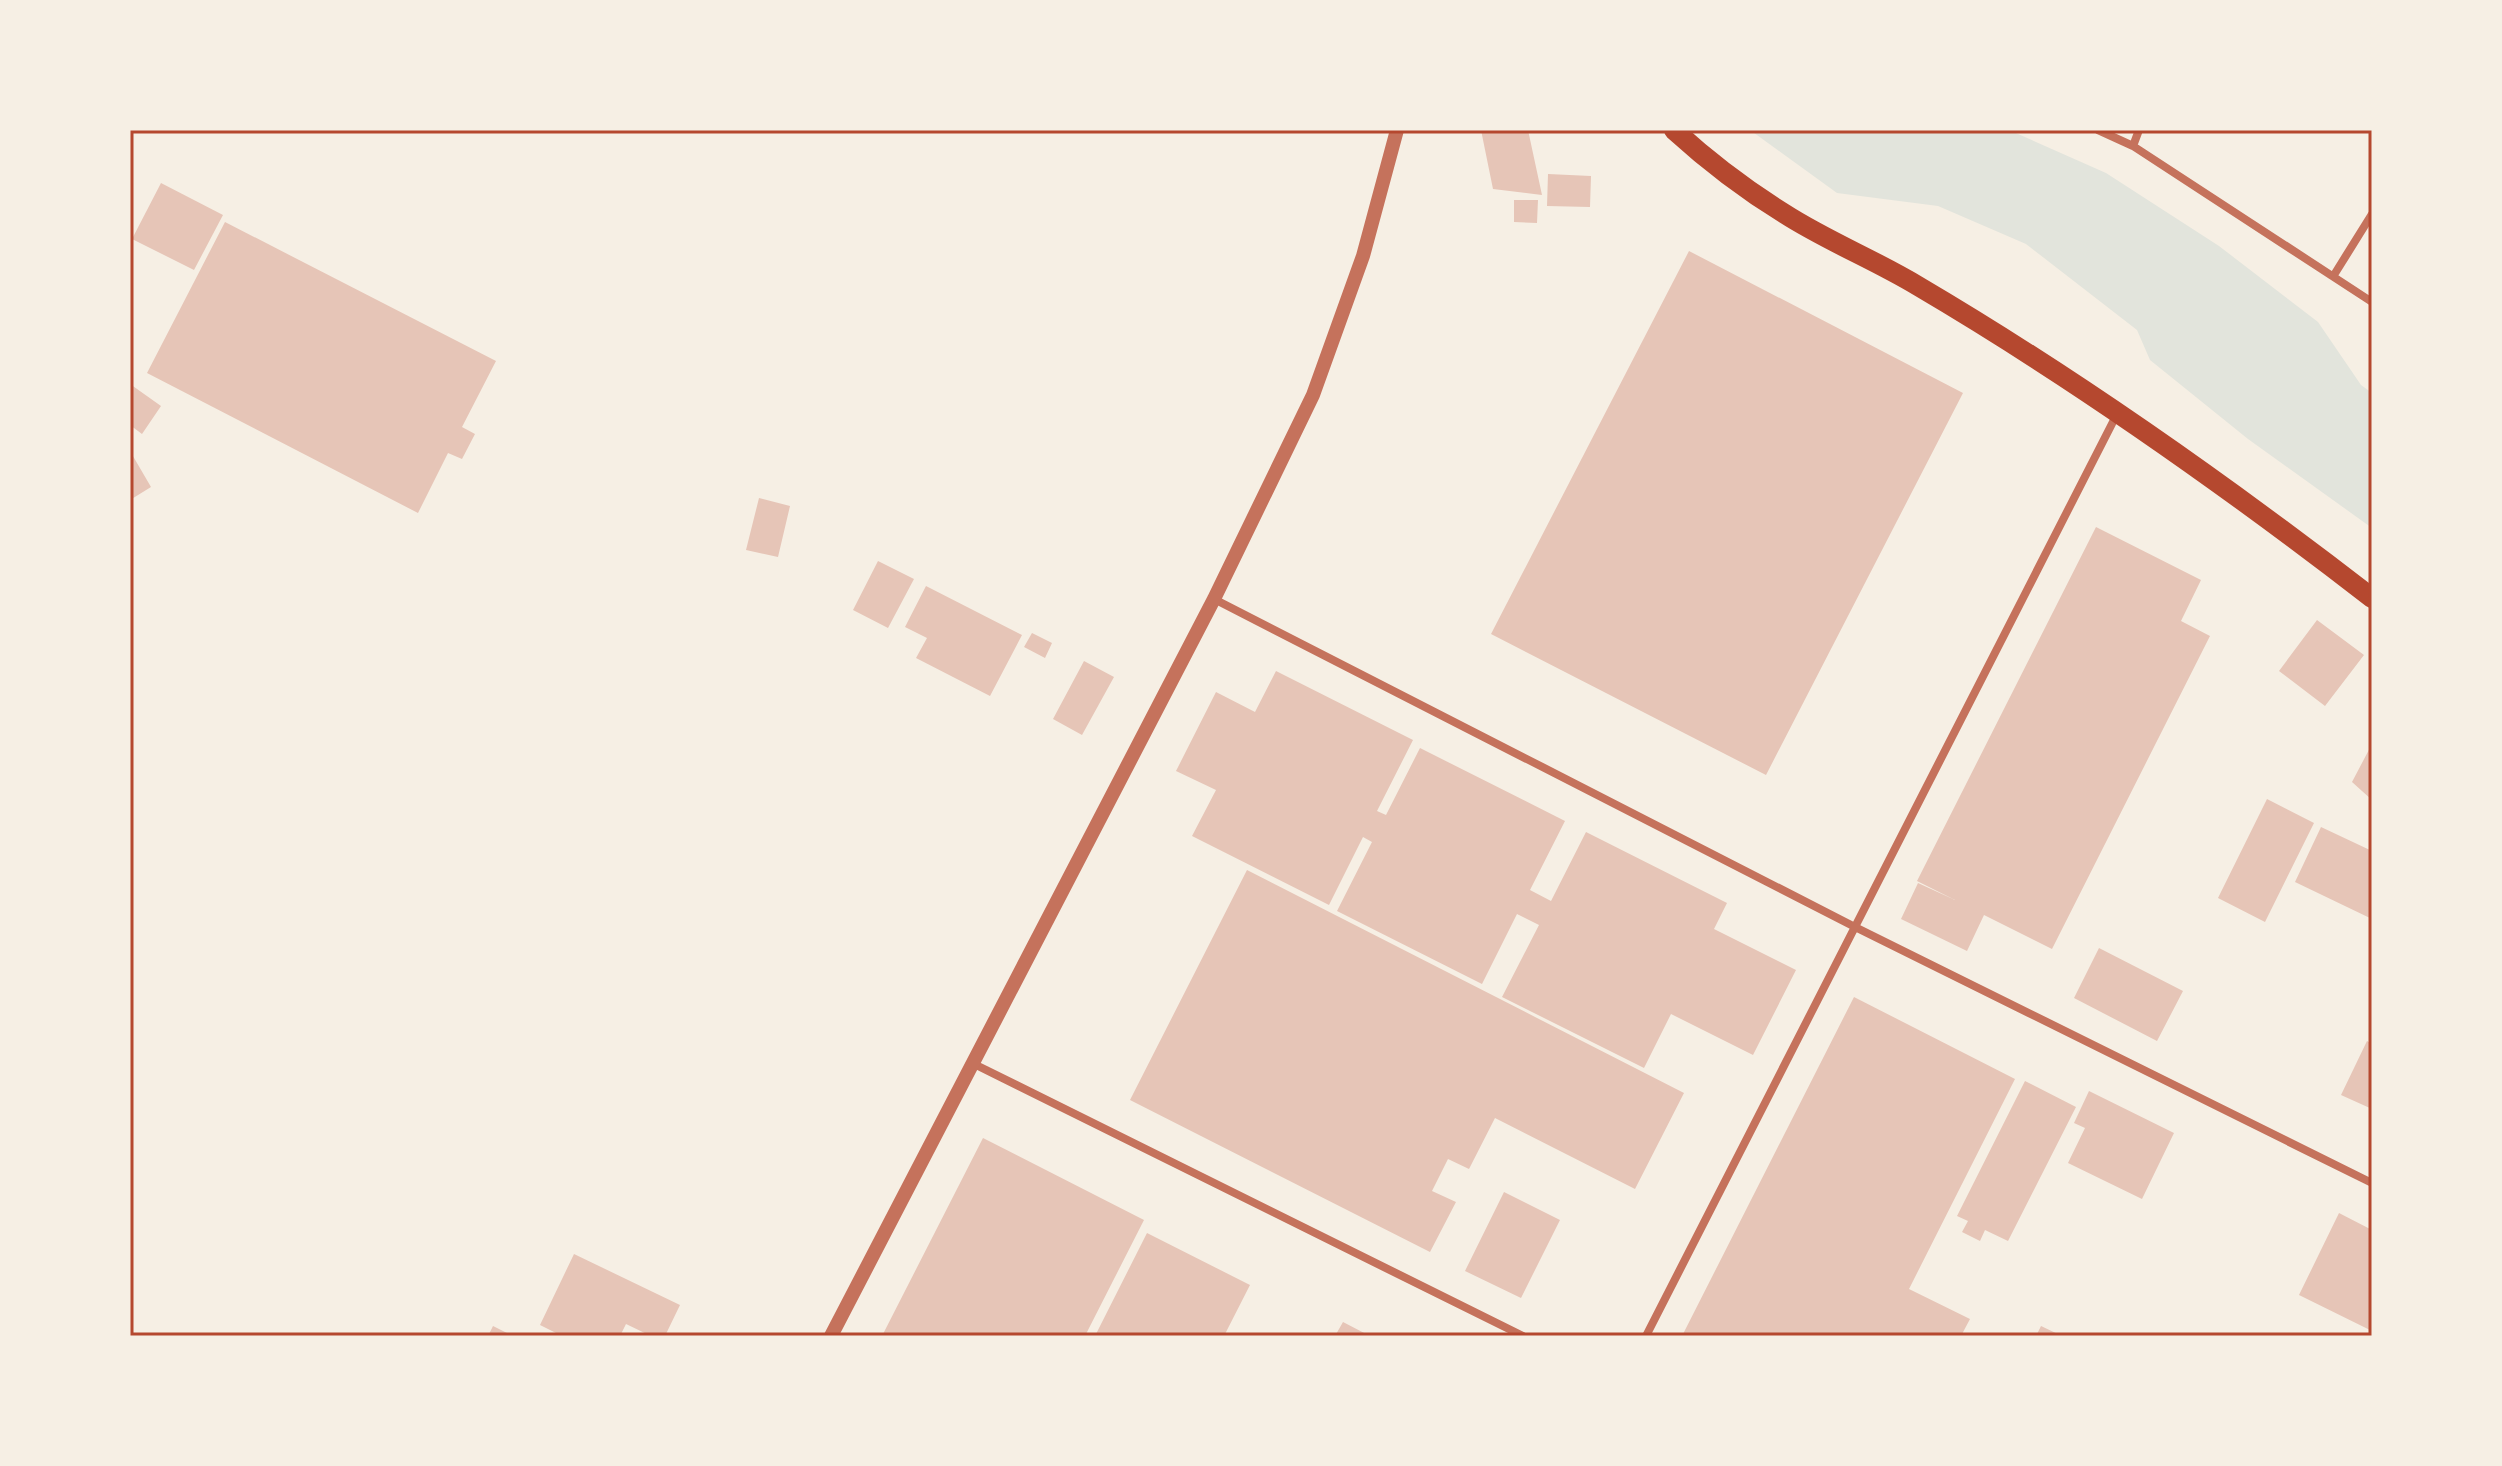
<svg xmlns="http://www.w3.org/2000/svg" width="2502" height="1466" viewBox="0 0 2502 1466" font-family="'Noto Serif',serif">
	<rect width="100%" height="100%" fill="#f6efe4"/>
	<path fill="#e2e4dc" d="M1750 130H2009L2106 173 2219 246 2318 322 2361 385 2372 393V528L2248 439 2150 360 2137 330 2026 244 1938 206 1837 193Z"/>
	<path fill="#e6c5b7" d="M1481 130H1528L1542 195 1493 189Z
		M1548 174 1591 176 1590 207 1547 206Z
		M161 183 223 215 194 270 132 239Z
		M1514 200H1538L1537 223 1514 222Z
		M225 222 496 361 462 427 475 434 462 459 448 453 418 513 147 373Z
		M1689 251 1963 393 1766 775 1491 634Z
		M130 384 161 406 142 434 130 425Z
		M130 451 151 487 130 500Z
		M759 498 790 506 778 557 746 550Z
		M2096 527 2201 580 2181 621 2210 636 2052 949 1984 915 1967 951 1901 919 1918 883 1955 900 1917 881Z
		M878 561 914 579 888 628 853 610Z
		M926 586 1022 635 990 696 916 658 927 638 905 627Z
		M2317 620 2364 655 2325 706 2279 671Z
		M1032 633 1052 643 1045 658 1024 647Z
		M1084 661 1114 677 1082 735 1053 719Z
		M1276 671 1413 740 1377 811 1386 815 1420 748 1565 821 1530 890 1551 901 1586 832 1727 903 1714 929 1796 970 1753 1055 1671 1014 1644 1068 1502 997 1539 925 1517 914 1482 984 1337 911 1372 842 1363 837 1329 905 1192 836 1216 790 1176 771 1216 692 1255 712Z
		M2372 744V800L2352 782Z
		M2267 799 2314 823 2265 922 2218 898Z
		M2321 827 2372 851V919L2295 882Z
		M1247 870 1684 1093 1635 1189 1495 1118 1469 1169 1448 1159 1432 1191 1456 1202 1430 1252 1130 1100Z
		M2099 948 2183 991 2157 1041 2074 998Z
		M1854 997 2015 1079 1909 1289 1970 1319 1961 1336H1682Z
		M2367 1041 2372 1044V1109L2341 1095Z
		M2025 1081 2076 1107 2008 1241 1985 1230 1980 1241 1962 1232 1968 1221 1957 1216Z
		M2089 1091 2174 1133 2142 1199 2068 1163 2085 1128 2074 1123Z
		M983 1138 1144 1220 1085 1336H882Z
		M1504 1192 1560 1220 1521 1298 1465 1271Z
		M2339 1213 2372 1230V1331L2299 1295Z
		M1147 1233 1250 1285 1224 1336H1095Z
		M574 1254 680 1305 665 1336H651L626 1324 620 1336H562L540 1325Z
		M1343 1322 1370 1336H1335Z
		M493 1326 513 1336H488Z
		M2041 1326 2062 1336H2036Z"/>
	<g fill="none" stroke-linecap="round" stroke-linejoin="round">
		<path stroke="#c5725c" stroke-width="8" d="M2098 130 2133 146 2372 302
			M2133 146 2139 130
			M2334 275 2372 214
			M1214 599 1855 927 2372 1183
			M972 1063 1523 1336
			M1646 1336 2117 414"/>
		<path stroke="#c5725c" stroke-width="14" d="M831 1336 1214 599 1313 395 1363 256 1397 130"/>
		<path stroke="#b5482f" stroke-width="20" d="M1674 130C1708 161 1746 190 1785 214 1827 241 1875 260 1918 286 2076 379 2227 486 2372 598"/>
	</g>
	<rect width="2502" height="1466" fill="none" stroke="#f6efe4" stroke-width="264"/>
	<rect x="132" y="132" width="2238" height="1202" fill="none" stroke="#b5482f" stroke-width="3"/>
</svg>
